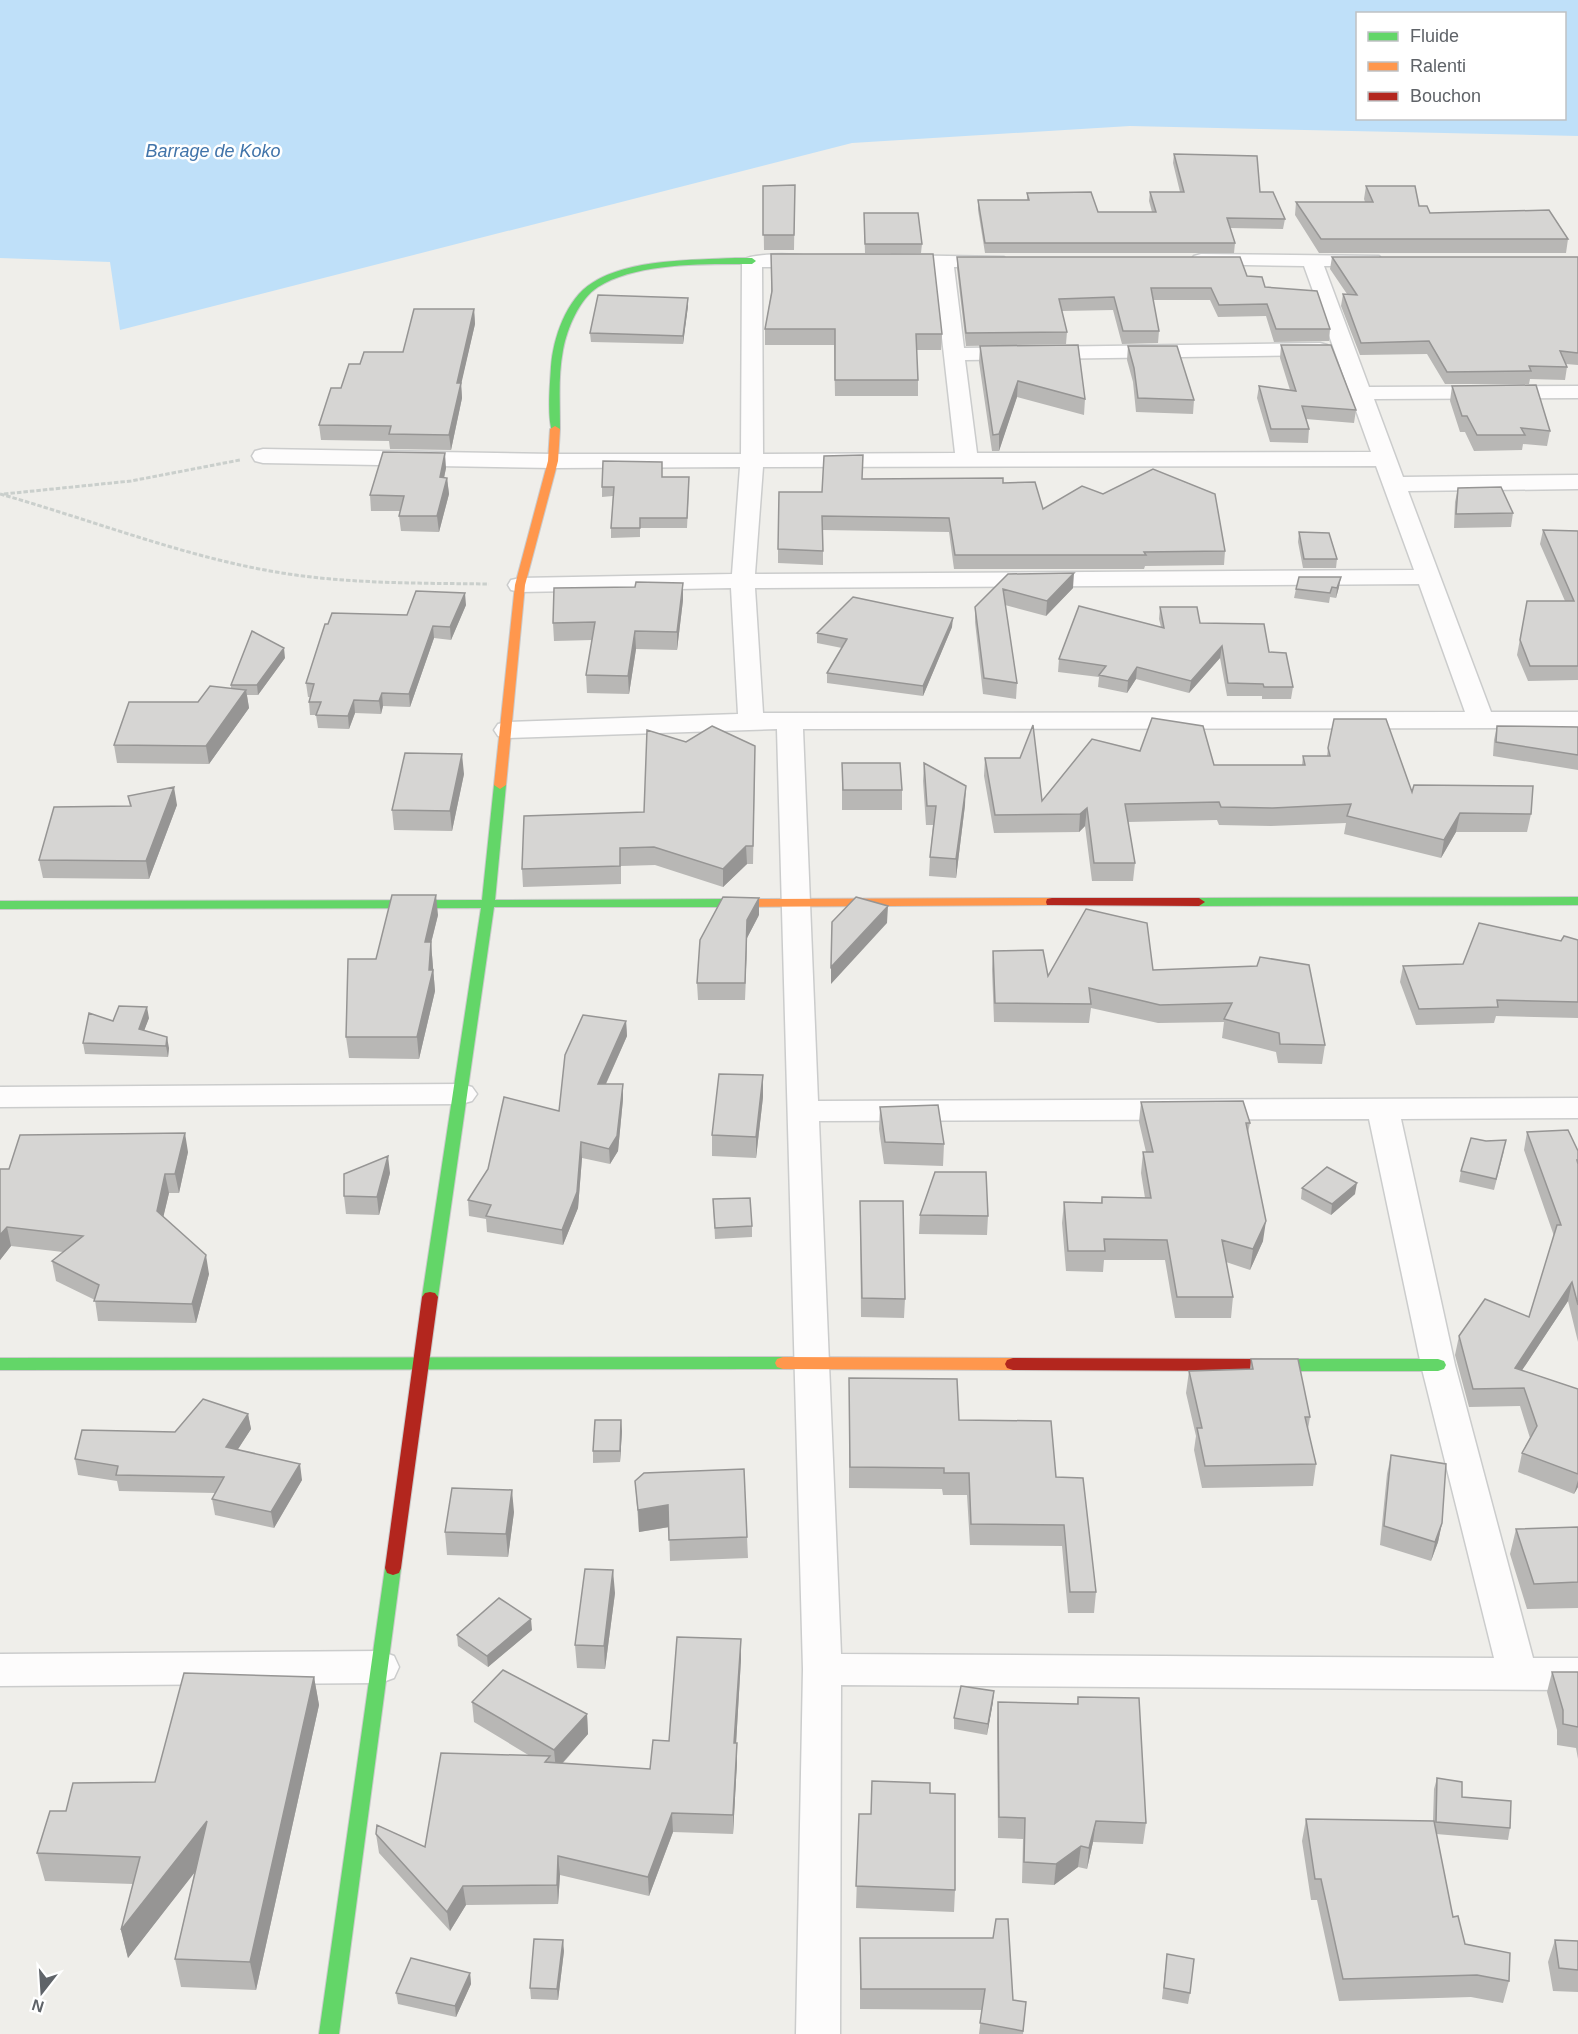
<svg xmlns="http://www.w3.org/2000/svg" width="1578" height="2034" viewBox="0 0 1578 2034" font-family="Arial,sans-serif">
	<rect width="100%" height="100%" fill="#efeeea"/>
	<path fill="#bfe0f9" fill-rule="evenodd" d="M0 0H1578V136L1130 126 852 143 120 330 110 262 0 258ZM1358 14H1564V118H1358Z"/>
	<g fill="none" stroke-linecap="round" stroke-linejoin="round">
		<g stroke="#cbcccc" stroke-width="3">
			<path id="street" d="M1201 254 1379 256 1382 260 1379 264 1372 266H1324L1369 387 1578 386V398L1374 399 1403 477 1578 475V489L1408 491 1491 712H1578V728L803 729 818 1101 1578 1098V1118L1401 1119 1455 1365 1533 1658H1578V1690L841 1685 840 2034H796L803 1669 777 729 507 738 498 736 494 730 498 724 507 722 738 714 731 588 520 592 511 590 508 585 511 580 520 578 732 574 740 467 553 468 263 463 255 461 252 456 255 451 263 449 553 454H741L742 261C748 252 815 252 821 261L811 267H762L763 454 955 453 934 267 885 265 882 261 885 257 892 255 1004 257 1007 261 1004 265 997 267H954L964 348 1320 343 1327 345 1330 349 1327 353 1320 355 965 360 977 453 1371 452 1304 266 1194 264 1191 260 1194 256ZM1376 466 1414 570 755 574 763 467ZM1419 584 1465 712 763 713 755 588ZM1369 1119 1421 1365 1494 1658 841 1654 819 1121Z
				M461 1084 472 1087 477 1094 472 1101 461 1104 0 1107V1087Z
				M380 1651 394 1656 399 1667 394 1678 380 1683 0 1686V1654Z"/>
		</g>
		<g stroke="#cacacb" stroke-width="2">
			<path id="fast" d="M735 258H752L756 261 752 264C707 264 637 262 598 287 579 299 567 329 563 350 558 376 560 403 560 429L552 431C547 416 550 384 551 367 553 339 566 299 592 283 629 259 692 260 735 258Z
				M500 781 506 785 495 900 728 899 734 903 728 907H494L438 1297 435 1301H425L422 1297 481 908 0 909V901L482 900 494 785Z
				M1578 897V905L1199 906 1193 902 1199 898Z
				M783 1357 789 1359 791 1363 789 1367 783 1369 0 1370V1358Z
				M1266 1359H1438L1444 1361 1446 1365 1444 1369 1438 1371H1266L1260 1369 1258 1365 1260 1361Z
				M393 1561 399 1563 401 1568 339 2034H319L385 1568 387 1563Z"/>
		</g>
		<g stroke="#cacacb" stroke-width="2">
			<path id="slow" d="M555 426 560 429 558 461 525 585 506 785 500 789 494 785 515 585 548 461 550 429Z
				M1052 898 1057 899 1058 902 1057 905 728 907 722 903 728 899Z
				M783 1357 1013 1358 1019 1360 1021 1364 1019 1368 1013 1370 783 1369 777 1367 775 1363 777 1359Z"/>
		</g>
		<g stroke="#cacacb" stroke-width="2">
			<path id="jam" d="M1052 898H1199L1205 902 1199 906 1047 905 1046 902 1047 899Z
				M430 1292 435 1293 438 1297 401 1568 399 1573 393 1575 387 1573 385 1568 422 1297 425 1293Z
				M1013 1358 1266 1359 1272 1361 1274 1365 1272 1369 1266 1371 1013 1370 1007 1368 1005 1364 1007 1360Z"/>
		</g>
		<path stroke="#cacfcc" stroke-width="3" stroke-dasharray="4.5 2" stroke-linecap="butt" d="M0 494C92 520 182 556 276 572 346 584 418 583 489 584
			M4 494 131 481 240 460"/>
		<use href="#street" fill="#fdfcfc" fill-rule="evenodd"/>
		<use href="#fast" fill="#63d668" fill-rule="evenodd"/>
		<use href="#slow" fill="#ff974d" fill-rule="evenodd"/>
		<use href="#jam" fill="#b3261e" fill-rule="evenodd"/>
	</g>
	<path fill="#b8b7b5" d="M1174 154 1260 192 1285 219 1283 229 1230 228 1235 243 1234 253H985L978 210V200H1027V193L1098 212H1152L1149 201 1150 192H1180L1173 163Z
		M795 185 794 250H764L763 186Z
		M1366 186 1419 206 1430 213 1568 239 1566 253H1319L1295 215 1296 202H1365L1364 199Z
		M864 221 922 244 921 253H865Z
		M771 254 942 334 941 350H916L918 380V396H835L834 345H765V329L771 294Z
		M957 257 1247 276 1265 287 1330 329 1329 341 1274 342 1266 316 1218 317 1210 300H1153L1159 331 1158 343 1122 344 1113 310 1062 311 1067 332 1066 344 966 346 957 269Z
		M1332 257H1578V365L1566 364 1567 367 1565 380 1530 379 1529 384H1445L1427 354 1360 355 1341 306 1343 294H1347L1330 269Z
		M688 306 683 344 591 342 590 333Z
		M474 309 475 324 461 383 462 398 451 450 390 449 389 441 321 440 319 425 341 388 360 364 403 352Z
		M1281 345 1356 410 1354 423 1306 419 1309 429 1308 443 1270 442 1257 398 1259 386 1290 390 1280 358Z
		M980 346 1085 399 1084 415 1017 397 999 451H992L979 362Z
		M1128 346 1194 400 1193 414 1136 412 1133 382 1127 360Z
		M1452 386 1550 431 1547 446 1523 444 1522 450 1474 451 1465 432H1460L1450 401Z
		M446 468 444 478H447L449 494 439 532 401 531 399 516 400 511H371L370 495Z
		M662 477 689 487 687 528H640V537L611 538V528L613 496 602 497V487Z
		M1003 483 1043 509 1225 551 1224 565 1145 566 1144 569H954L949 532 823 530V565L778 563V549L822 492Z
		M1458 488 1513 513 1511 527 1454 528 1455 502Z
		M1543 530 1578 531V680L1528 681 1517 655 1527 601H1565L1540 544Z
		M1299 532 1337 559 1336 568H1303L1298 542Z
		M1008 574 1073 588 1046 616 1005 605 1017 683 1016 699 983 694 975 622V607Z
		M1339 587 1336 598 1330 597 1329 603 1294 598 1296 589Z
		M683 600 677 650 636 649 629 694 587 693 586 675 592 640 554 641 553 623Z
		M466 605 451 640 434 638 410 707 383 706 381 714 355 713 349 729 318 728 316 715H310L309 702 310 697H308L306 683 407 615Z
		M1160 607 1200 623 1269 652 1293 687 1291 699H1262V696H1227L1220 658 1189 693 1136 679 1127 693 1098 687 1099 677 1058 672 1059 659 1161 627 1159 619Z
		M952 627 923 696 827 683V673L842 648 817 643V633Z
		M285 658 258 695H247L249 708 209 764 117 763 114 745 198 702 231 689V685Z
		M1497 726 1578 727V770L1493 756 1494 740Z
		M1328 748 1412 792 1531 814 1527 832H1456L1441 858 1344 834 1346 823 1271 826 1219 825 1217 820 1128 822 1135 863 1133 881H1092L1085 826 1079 832 994 833 984 776 985 758 1042 801 1140 751 1214 765H1302L1303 756H1327Z
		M842 763 902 790V810H842Z
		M924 763 965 805 956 878 929 876 930 857 933 825H926L923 781Z
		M755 764 753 864H747L723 887 655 865 621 866V884L523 887 522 869 644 812Z
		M464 774 452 831 394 830 392 810Z
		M128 796 177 805 149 879 43 878 39 860 130 806Z
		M438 915 431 943 435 991 419 1059 349 1058 346 1037 376 959Z
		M759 915 747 938 745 1000H698L697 983Z
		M1578 940V1018L1496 1016 1494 1023 1416 1025 1400 982 1403 966 1463 964 1561 941Z
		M993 951 1048 976 1257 966 1325 1045 1322 1064 1278 1063 1276 1052 1222 1038 1224 1022 1158 1023 1091 1008 1089 1023 994 1022 992 970Z
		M149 1018 144 1030 169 1048 168 1057 85 1054 83 1043 113 1021Z
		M626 1021 627 1036 606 1084H623V1099L618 1151 610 1164 582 1158 578 1208 563 1245 487 1232 486 1219 469 1216 468 1200 559 1111Z
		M763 1097 756 1158 712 1156V1135Z
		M1141 1102 1250 1123 1248 1133 1263 1241 1250 1270 1226 1262 1233 1297 1231 1318H1175L1165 1260H1104L1103 1272 1066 1271 1062 1223 1064 1202 1101 1203 1102 1197 1145 1198 1141 1173 1143 1152H1146L1139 1122Z
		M880 1107 944 1144 943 1166 884 1164 879 1129Z
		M1527 1132 1578 1151V1342L1568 1301 1522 1370 1578 1389V1487L1574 1494 1518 1472 1522 1453 1530 1438 1520 1406 1469 1407 1455 1355 1459 1336 1529 1317 1554 1236 1524 1150Z
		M1504 1151 1494 1190 1459 1182 1461 1171Z
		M188 1152 179 1193H169L163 1217 209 1274 196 1323 98 1321 95 1300 56 1281 52 1261 63 1252 11 1246 0 1260V1169H9Z
		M390 1173 379 1215 346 1214 344 1196Z
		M1302 1188 1355 1194 1331 1215 1301 1199Z
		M713 1199 752 1226V1237L715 1239Z
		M860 1201 905 1299 904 1318 861 1317Z
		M920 1215 988 1216 987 1235 919 1234Z
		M1251 1359 1310 1417 1308 1429 1316 1464 1313 1486 1202 1488 1194 1450 1196 1436 1186 1393 1189 1371 1250 1369Z
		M849 1378 959 1420 1056 1477 1096 1592 1094 1613H1068L1062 1546 970 1545 967 1495H943L942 1489 849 1488Z
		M248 1414 251 1429 238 1449 302 1480 274 1528 215 1515 212 1499 215 1493 119 1491 117 1481 78 1475 75 1459 175 1432Z
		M622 1431 620 1462 593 1463V1451Z
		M1391 1455 1442 1523 1438 1542 1431 1561 1380 1545 1387 1474Z
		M635 1481 747 1537 748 1558 670 1561 669 1527 639 1532Z
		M514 1512 508 1557 447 1555 445 1532Z
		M1578 1527V1608L1527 1609 1510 1554 1516 1529Z
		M615 1593 605 1669 577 1668 575 1645Z
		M532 1630 488 1667 458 1646 457 1635Z
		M741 1639V1659L736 1743H737V1762L733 1834 673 1832 649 1896 560 1875 558 1904 466 1905 450 1931 379 1853 376 1834 425 1847 530 1756 474 1722 472 1702 587 1714 588 1734 563 1763 650 1769Z
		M1552 1672H1578V1759L1576 1748 1557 1745V1730L1547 1692Z
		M314 1677 319 1705 256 1990 181 1987 175 1959 195 1871 128 1958 121 1930 133 1884 45 1881 37 1853 66 1811 155 1782Z
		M1078 1697 1146 1823 1143 1844 1093 1842 1087 1869 1078 1867 1054 1885 1022 1883 1023 1839 998 1838 997 1723 998 1702 1077 1704Z
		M993 1702 987 1735 954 1729V1718Z
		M1437 1778 1462 1797 1510 1828 1508 1840 1436 1834 1453 1917 1465 1944 1509 1981 1503 2003 1471 1997 1339 2001 1317 1900H1311L1302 1841 1306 1819 1433 1821 1434 1789Z
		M930 1793 955 1890 954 1912 856 1908 859 1814H871Z
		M860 1938 1013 2000 1026 2002 1023 2034H979L982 2010 860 2009Z
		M1555 1940 1578 1941V1992L1553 1991 1548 1962Z
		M564 1951 558 2000 531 1999 530 1988Z
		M1167 1954 1190 1993 1188 2004 1162 1999Z
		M470 1973 471 1984 456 2017 398 2004 396 1993Z"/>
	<path fill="#969594" d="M688 298V306L683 344V336Z
		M474 309 475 324 458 398 457 383Z
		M1018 381 1017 397 999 451V434Z
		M461 383 462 398 451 450 449 435Z
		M445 453 446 468 441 492 440 477Z
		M447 478 449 494 439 532 437 516Z
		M1074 573 1073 588 1046 616 1047 601Z
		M1341 577 1339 587 1336 598 1337 588Z
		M683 583V600L677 650V632Z
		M465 593 466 605 451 640 450 627Z
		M953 618 952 627 923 696V686Z
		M433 626 434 638 410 707 409 694Z
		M635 631 636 649 629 694 628 676Z
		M1222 646 1220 658 1189 693 1191 681Z
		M284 648 285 658 258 695 257 685Z
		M1137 667 1136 679 1127 693 1128 681Z
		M246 690 249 708 209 764 206 746Z
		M382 693 383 706 381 714 379 701Z
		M354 700 355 713 349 729 348 716Z
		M462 754 464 774 452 831 450 811Z
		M966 786 965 805 956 878V859Z
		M174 787 177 805 149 879 146 861Z
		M1087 808 1085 826 1079 832 1080 814Z
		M1460 813 1456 832 1441 858 1444 840Z
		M746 846 747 864 723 887V869Z
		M436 895 438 915 431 943 435 991 419 1059 417 1037 425 942Z
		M759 898V915L747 938 745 1000 747 920Z
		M888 906 887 923 831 984V967Z
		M147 1007 149 1018 141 1039 139 1029Z
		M626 1021 627 1036 599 1099 598 1084Z
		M167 1037 169 1048 168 1057 166 1046Z
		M763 1075V1097L756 1158V1137Z
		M623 1084V1099L618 1151 610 1164 609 1149Z
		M185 1133 188 1152 179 1193 175 1174Z
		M581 1142 582 1158 578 1208 563 1245 562 1230Z
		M388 1156 390 1173 379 1215 377 1197Z
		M165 1174 169 1193 160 1231 157 1211Z
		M1357 1183 1355 1194 1331 1215 1332 1204Z
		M1266 1221 1263 1241 1250 1270 1253 1249Z
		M7 1227 11 1246 0 1260V1235Z
		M206 1255 209 1274 196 1323 192 1304Z
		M1572 1282 1568 1301 1511 1387 1515 1368Z
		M248 1414 251 1429 229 1463 226 1447Z
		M621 1420 622 1431 620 1462V1451Z
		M300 1464 302 1480 274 1528 271 1512Z
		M1578 1480V1487L1574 1494Z
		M512 1490 514 1512 508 1557 506 1534Z
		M668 1505 669 1527 639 1532 638 1510Z
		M1442 1523 1438 1542 1431 1561 1435 1542Z
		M613 1570 615 1593 605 1669 604 1646Z
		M531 1619 532 1630 488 1667 487 1656Z
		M741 1639V1659L735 1762 734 1743Z
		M314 1677 319 1705 256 1990 250 1962Z
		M994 1691 993 1702 987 1735 988 1724Z
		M587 1714 588 1734 556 1770 554 1750Z
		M737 1743V1762L733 1834V1815Z
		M672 1813 673 1832 649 1896 648 1877Z
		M207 1821 213 1849 128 1958 121 1930Z
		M1096 1821 1093 1842 1087 1869 1089 1848Z
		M1081 1846 1078 1867 1054 1885 1056 1864Z
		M558 1856 560 1875 558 1904 557 1885Z
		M463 1886 466 1905 450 1931 447 1912Z
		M563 1940 564 1951 558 2000 557 1989Z
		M470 1973 471 1984 456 2017 455 2006Z"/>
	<path fill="#d6d5d3" stroke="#969594" stroke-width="1.5" d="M1174 154 1257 156 1260 192H1273L1285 219 1227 218 1235 243H985L978 200H1029L1027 193 1091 192 1098 212H1156L1150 192H1184Z
		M795 185 794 235H763V186Z
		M1366 186H1415L1419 206H1427L1430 213 1549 210 1568 239H1321L1296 202H1373Z
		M864 213H918L922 244H865Z
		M771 254H933L942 334H916L918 380H835V329H765L772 291Z
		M957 257H1240L1247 276 1262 277 1265 287 1317 291 1330 329H1276L1267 304 1219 305 1211 288H1151L1159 331H1123L1114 297 1059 299 1067 332 966 333Z
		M1332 257H1578V353L1560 351 1567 367 1529 366 1531 371 1447 372 1429 341 1361 343 1343 294 1357 295Z
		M598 295 688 298 683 336 590 333Z
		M414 309H474L457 383H461L449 435 389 434 391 426 319 425 331 388H341L349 364H360L364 352H403Z
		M1078 345 1085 399 1018 381 999 434 993 435 980 346Z
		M1281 345H1331L1356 410 1302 406 1309 429H1271L1259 386 1296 391Z
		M1128 346H1177L1194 400 1138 398 1134 368Z
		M1536 385 1550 431 1521 428 1525 435H1477L1467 416H1462L1452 386Z
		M383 452 445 453 440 477 447 478 437 516H399L404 496 370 495Z
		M863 455 862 479 1003 478V483L1035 482 1043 509 1082 486 1103 494 1153 469 1215 494 1225 551 1144 552 1146 555H955L949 518 822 516 823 551 778 549 779 492H822L824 456Z
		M603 461 662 462V477H689L687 518H640V528H611L614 487H602Z
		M1501 487 1513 513 1456 514 1458 488Z
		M1543 530 1578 531V666H1530L1520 640 1527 601H1574Z
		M1299 532 1329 533 1337 559H1304Z
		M1074 573 1047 601 1003 589 1017 683 984 678 975 607 1008 574Z
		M1299 577H1341L1337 588 1332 587 1330 593 1296 589Z
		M636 582 683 583 677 632 635 631 628 676 586 675 595 622 553 623 554 588 635 587Z
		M416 591 465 593 450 627 433 626 409 694 382 693 379 701 354 700 348 716 316 715 321 702H309L314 684 306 683 325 624H328L332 613 407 615Z
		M853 597 953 618 923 686 827 673 847 639 817 633Z
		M1079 606 1164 628 1160 607H1197L1200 623 1264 624 1269 652 1286 653 1293 687H1264L1263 684 1228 683 1222 646 1191 681 1137 667 1128 681 1099 675 1106 666 1059 659Z
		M252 631 284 648 257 685H231Z
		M210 686 246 690 206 746 114 745 129 702H198Z
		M1152 718 1203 726 1214 765H1305L1303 756H1330L1328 748 1334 719H1386L1412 792 1414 785 1533 786 1531 814 1460 813 1444 840 1347 816 1351 804 1273 808 1221 807 1219 802 1125 804 1135 863H1094L1087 808 1080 814 995 815 985 758H1020L1033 725 1042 801 1092 739 1140 751Z
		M712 726 755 746 753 846H746L723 869 654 847 620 848V866L522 869 524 816 644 812 647 730 686 742Z
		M1497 726 1578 727V755L1496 742Z
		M405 753 462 754 450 811 392 810Z
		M842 763H900L902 790H843Z
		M924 763 966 786 956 859 930 857 936 806H927Z
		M174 787 146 861 39 860 54 807 131 806 128 796Z
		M392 895H436L425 942H431L429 970H433L417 1037H346L348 959H376Z
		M723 897 759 898 747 920 745 983H697L700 940Z
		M856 897 888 906 831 967 832 922Z
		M1086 909 1147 923 1153 970 1257 966 1260 957 1309 965 1325 1045 1280 1044 1279 1033 1224 1019 1232 1003 1160 1005 1089 988 1091 1004 995 1003 993 951 1043 950 1048 976Z
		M1479 923 1561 941 1564 936 1578 940V1002L1497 1000 1498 1007 1419 1009 1403 966 1463 964Z
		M119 1006 147 1007 139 1029 167 1037 166 1046 83 1043 89 1013 113 1021Z
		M583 1015 626 1021 598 1084H623L617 1136 609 1149 581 1142 577 1192 562 1230 486 1216 491 1205 468 1200 488 1169 504 1097 559 1111 565 1055Z
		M719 1074 763 1075 756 1137 712 1135Z
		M1243 1101 1250 1123H1246L1266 1221 1253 1249 1222 1240 1233 1297H1177L1167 1240 1104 1239 1105 1251H1068L1064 1202 1102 1203V1197L1151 1198 1143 1152H1153L1141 1102Z
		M938 1105 944 1144 885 1142 880 1107Z
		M1568 1130 1578 1151V1160H1577L1578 1164V1305L1572 1282 1515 1368 1578 1389V1474L1522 1453 1537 1426 1524 1388 1473 1389 1459 1336 1485 1299 1529 1317 1557 1225H1561L1527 1132Z
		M185 1133 175 1174H165L157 1211 206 1255 192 1304 94 1301 99 1285 52 1261 83 1236 7 1227 0 1235V1169H9L20 1135Z
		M1471 1138 1486 1141 1506 1140 1496 1179 1461 1171Z
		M388 1156 377 1197 344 1196V1174Z
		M1327 1167 1357 1183 1332 1204 1302 1188Z
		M935 1172H986L988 1216 920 1215Z
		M750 1198 752 1226 715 1228 713 1199Z
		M860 1201H903L905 1299 862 1298Z
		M1251 1359H1298L1310 1417H1305L1316 1464 1205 1466 1197 1428H1202L1189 1371 1253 1369Z
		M849 1378 957 1379 959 1420 1051 1421 1056 1477 1083 1478 1096 1592H1070L1064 1525 971 1524 969 1473H944V1468L850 1467Z
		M203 1399 248 1414 226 1447 300 1464 271 1512 212 1499 224 1477 116 1475 118 1466 75 1459 82 1430 175 1432Z
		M595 1420H621L620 1451H593Z
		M1391 1455 1446 1464 1442 1523 1435 1542 1384 1526Z
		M744 1469 747 1537 669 1540 668 1505 638 1510 635 1481 644 1473Z
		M452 1488 512 1490 506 1534 445 1532Z
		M1578 1527V1582L1534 1584 1516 1529Z
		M585 1569 613 1570 604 1646 575 1645Z
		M499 1598 531 1619 487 1656 457 1635Z
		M677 1637 741 1639 734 1743H737L733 1815 672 1813 648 1877 558 1856 557 1885 463 1886 447 1912 376 1834 377 1825 425 1847 441 1753 550 1756 545 1762 650 1769 653 1740 669 1741Z
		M503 1670 587 1714 554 1750 472 1702Z
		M1552 1672H1578V1727L1563 1724V1710Z
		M184 1673 314 1677 250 1962 175 1959 207 1821 121 1930 140 1857 37 1853 50 1811H66L73 1783 155 1782Z
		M961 1686 994 1691 988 1724 954 1718Z
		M1078 1697 1139 1698 1146 1823 1096 1821 1089 1848 1081 1846 1056 1864 1024 1862 1025 1818 999 1817 998 1702 1078 1704Z
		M1437 1778 1462 1782V1797L1511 1801 1510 1828 1436 1822Z
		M872 1781 930 1783V1793L955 1794V1890L856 1886 859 1814H871Z
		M1306 1819 1434 1821 1453 1917 1458 1916 1465 1944 1510 1953 1509 1981 1477 1975 1343 1979 1321 1879H1315Z
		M996 1919H1008L1013 2000 1026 2002 1023 2031 980 2023 985 1989H861L860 1938H993Z
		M534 1939 563 1940 557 1989 530 1988Z
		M1555 1940 1578 1941V1970L1559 1968Z
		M1167 1954 1194 1959 1190 1993 1164 1988Z
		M411 1958 470 1973 455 2006 396 1993Z"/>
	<g text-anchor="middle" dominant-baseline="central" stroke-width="5" stroke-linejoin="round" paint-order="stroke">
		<g font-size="18" font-style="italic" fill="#4174aa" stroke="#fff">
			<text x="213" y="151">Barrage de Koko</text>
		</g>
	</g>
	<rect x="1356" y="12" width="210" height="108" fill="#ffffff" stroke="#bfc1c3" stroke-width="1.5"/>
	<rect x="1368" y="32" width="30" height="9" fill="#63d668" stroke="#bfc1c3" stroke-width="1.5"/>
	<text x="1410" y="42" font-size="18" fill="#5f6368">Fluide</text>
	<rect x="1368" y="62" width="30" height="9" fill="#ff974d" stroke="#bfc1c3" stroke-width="1.5"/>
	<text x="1410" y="72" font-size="18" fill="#5f6368">Ralenti</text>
	<rect x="1368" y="92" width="30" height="9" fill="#b3261e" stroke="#bfc1c3" stroke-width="1.5"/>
	<text x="1410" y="102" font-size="18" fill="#5f6368">Bouchon</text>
	<g transform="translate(42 1992) rotate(197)" stroke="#ffffff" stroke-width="4.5" paint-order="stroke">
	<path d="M0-4.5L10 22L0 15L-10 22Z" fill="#5f6368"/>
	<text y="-9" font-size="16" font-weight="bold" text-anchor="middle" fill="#5f6368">N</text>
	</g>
</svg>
